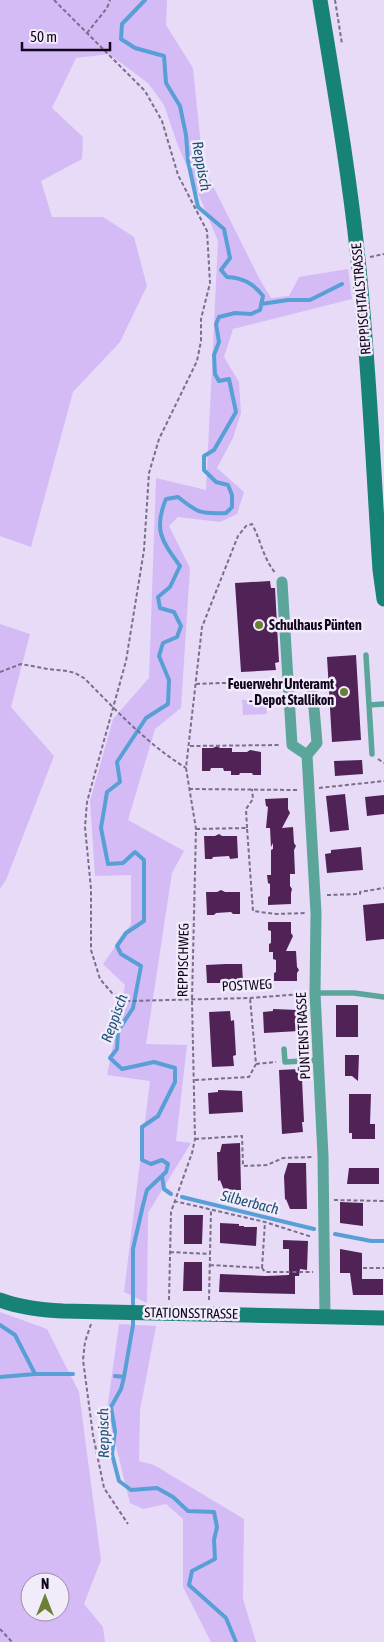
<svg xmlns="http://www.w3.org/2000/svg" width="384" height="1642" viewBox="0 0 384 1642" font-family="'Asap Condensed',sans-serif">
	<rect width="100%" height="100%" fill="#e7dbf8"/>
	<path fill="#d4bbf6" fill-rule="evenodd" d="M0 0H167L166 25 193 68 203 166 259 278 271 298 289 296 299 277 348 269 352 299 233 329 224 357 239 382 241 413 233 438 217 468 244 492 237 514 220 522 178 517 169 526 190 568 181 708 155 729 128 820 184 851 172 873 146 1044 187 1045 176 1141 191 1143 148 1213 147 1303 124 1292 150 1081 107 1075 125 985 103 964 131 924V875L95 876 90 801 113 719 149 678 156 478 206 490 218 241 177 143 164 105 148 83 109 54 76 58 52 108 83 137 82 159 41 181 52 217H103L134 237 147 286 120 342 73 392 31 547 0 536Z
		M0 624 30 634 11 707 54 756 6 880 0 889Z
		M266 699 267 714 243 715 242 700Z
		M0 1312 47 1329 79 1392 101 1560 84 1604 103 1627 105 1642H0ZM30 1582H60V1612H30Z
		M119 1324 156 1326 140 1410 139 1461 154 1465 244 1519 243 1599 256 1642H211L183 1587V1519L166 1504 143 1509 130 1503 107 1410Z"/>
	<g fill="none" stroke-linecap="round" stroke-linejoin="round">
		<path stroke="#589fd6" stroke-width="4" d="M261 304 288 300H310L342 284
			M162 1176 164 1189 171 1194
			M182 1197 314 1229
			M335 1234 371 1241H384
			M133 1308V1249L143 1205 147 1190 166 1172 168 1164 162 1160 151 1164 142 1160V1127L158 1116 175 1082V1068L154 1062 122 1069 110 1058 117 1049 118 1031 133 1008 141 966 121 954 117 946 126 933 144 921V860L135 852 123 863 108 864 101 828 107 792 120 782 117 762 146 718 168 704 169 680 159 656 163 643 177 637 181 626 174 612 160 608 158 597 170 587 180 566C162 541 153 530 166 499L178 497C198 513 200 514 226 513L232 507V495L228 485 216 482 204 470V456L214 450 236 412 229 379 219 381 215 374 214 355 219 342 216 324 219 317 235 313 251 314 260 310 263 296C253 283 243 278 227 277L221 270 230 258 224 229 198 207 188 161 186 135 180 106 166 83 164 56 135 48 121 39 122 24 145 0
			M133 1315V1325L124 1377 121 1389 111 1407 115 1431 112 1454 119 1481 131 1490 157 1488 173 1497 188 1511 214 1512 217 1527 214 1540 215 1559 192 1571 189 1585 226 1618 236 1642
			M0 1325 15 1335 35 1374H73
			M115 1376 124 1377
			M0 1377 35 1374"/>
	</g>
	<path fill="#512256" d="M270 581 271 588H275L279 662 275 663 276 670 241 672 235 583Z
		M356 655 361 740 332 742 327 657Z
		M217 746 220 748H232V752H247L250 750 261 752V775H253L252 773H240L239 775H231V771H224L223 768H211L210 771H202V748H213Z
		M362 760 363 774 335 776 334 761Z
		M345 794 349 830 330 832 326 796Z
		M384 795V814L367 816 365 797Z
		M288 798V809L290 813 282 828 293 827 294 843 296 846 294 850 295 874H290V886L292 889 291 893V904L268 905V897L270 896V884L268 883 267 875H271V850L273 849V843L271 847 270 828H266L268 807 266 806 265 799Z
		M219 834 222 836H237L238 858 230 859 229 856 213 857 212 859H205L204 836H215Z
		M361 847 363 870 327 873 325 854 331 853V850Z
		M221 890 225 892H240V914H233L231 912 216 913 214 915H207L206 892H217Z
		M384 903V939L366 941 363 905Z
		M268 922H291V933L293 936 286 951H296L297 967 299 970 297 973V981H274V973L276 972V960L273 959V952H269V944L271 943V931L268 930Z
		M225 964H242L243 983H207L206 965Z
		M336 1005H358V1037H336Z
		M273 1009 298 1010 299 1031 264 1033 263 1012 273 1011Z
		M230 1011 231 1021 234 1020 236 1055 233 1056 234 1066 212 1067 209 1012Z
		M345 1055H359L358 1081 352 1076H345Z
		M299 1069V1079H302L304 1122H302L303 1132 282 1134 279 1070Z
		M218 1090 242 1091 243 1112 209 1114 208 1093 218 1092Z
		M349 1094H371L370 1124H375V1139H352V1133H349Z
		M240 1143 241 1190H224L220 1180 218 1181 217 1152H220L222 1144Z
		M288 1163H306L307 1209H290L286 1199 285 1200 284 1176Z
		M349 1168H379V1184H347Z
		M340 1202 363 1203V1226L340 1223Z
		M184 1215H203L202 1244H184Z
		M220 1223 239 1224V1226H244V1227H257L256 1246 220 1243Z
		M283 1240 308 1241 307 1270 300 1269 299 1276H295V1294L219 1292 220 1274 266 1276 289 1275V1249H283Z
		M340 1249 362 1253V1279H383V1295H353L350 1273H340Z
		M184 1262H202V1291H183Z"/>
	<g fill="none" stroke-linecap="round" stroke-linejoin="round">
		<path stroke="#7a6e89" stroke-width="2" stroke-dasharray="4 2.5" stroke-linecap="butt" d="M54 0 145 91 162 121 178 175 207 231 210 283 201 319V341L197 361 159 439 149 473 144 550 126 661 87 802 85 827 91 889V950L100 979 112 993 129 1001 250 998 303 994
			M335 0 342 44
			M87 33 107 8 110 0
			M370 257 384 254
			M0 672 21 664 48 669 67 671 75 673 84 678C116 710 147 744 186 768
			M196 684 276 681
			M190 746 280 745
			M378 759 384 763
			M319 788 384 781
			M189 789 297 790
			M247 828 246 809 253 799 252 789
			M196 829 247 828 253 911 276 914 305 913
			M327 895 360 894V892L384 888
			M256 1064 276 1062
			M195 1080 249 1077 256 1064 250 998
			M195 1139 242 1136 243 1166 267 1165 283 1158 312 1157
			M334 1200 384 1201
			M174 1201 265 1222 312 1237
			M170 1252 210 1254
			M210 1265 262 1268 265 1222
			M262 1268 265 1272H313
			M363 1268H384
			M169 1300 171 1212 192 1153 195 1139 192 1000 196 829 186 768 202 627 238 536 246 526 252 524C262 543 262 556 276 574
			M209 1300 211 1210
			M91 1324 85 1342 83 1360 93 1435 104 1488 128 1524
			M0 1629 12 1642"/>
		<path stroke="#5ba59a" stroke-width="5.5" d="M366 655 372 754
			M369 705 384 704
			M315 993H354L384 997
			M284 1049 285 1062 319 1060"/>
		<path stroke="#5ba59a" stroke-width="11" d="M282 582 292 745 307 755
			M312 685 317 743 307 755 316 913 315 993 323 1156 325 1316"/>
		<path stroke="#178277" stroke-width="15" d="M320 0C334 86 349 172 358 259 369 362 373 466 380 570L384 599
			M0 1300C21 1308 41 1310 63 1311L384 1318"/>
	</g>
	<g fill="#6a8133" stroke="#f1ebfa" stroke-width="2">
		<circle cx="259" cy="625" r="5"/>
		<circle cx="344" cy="692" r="5"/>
	</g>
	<g text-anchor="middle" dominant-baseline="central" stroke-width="5" stroke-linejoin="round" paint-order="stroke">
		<g font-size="14" fill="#11061e" stroke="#f1ebfa">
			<text transform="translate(361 299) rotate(-95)">REPPISCHTALSTRASSE</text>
			<text transform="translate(183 960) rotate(-89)">REPPISCHWEG</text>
			<text transform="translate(247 985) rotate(-3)">POSTWEG</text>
			<text transform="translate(303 1036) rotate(-93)">PÜNTENSTRASSE</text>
			<text transform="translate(191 1313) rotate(1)">STATIONSSTRASSE</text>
		</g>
		<g font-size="14" font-weight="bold" fill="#11061e" stroke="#f1ebfa" text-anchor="start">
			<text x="269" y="625">Schulhaus Pünten</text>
			<text x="334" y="684" text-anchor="end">Feuerwehr Unteramt<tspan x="334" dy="16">- Depot Stallikon</tspan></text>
		</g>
		<g font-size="15" font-style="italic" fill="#1c5076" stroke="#f1ebfa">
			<text transform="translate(202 166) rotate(80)">Reppisch</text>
			<text transform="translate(114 1018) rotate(-70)">Reppisch</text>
			<text transform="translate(250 1202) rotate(14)">Silberbach</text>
			<text transform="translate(103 1433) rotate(-91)">Reppisch</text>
		</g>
	</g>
	<g transform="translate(45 1597)"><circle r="24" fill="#f1ebfa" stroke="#978fa2"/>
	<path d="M0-4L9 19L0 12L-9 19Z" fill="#6a8133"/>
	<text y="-8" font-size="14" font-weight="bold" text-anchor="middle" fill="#11061e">N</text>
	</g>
	<path d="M22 42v8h88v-8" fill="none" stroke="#11061e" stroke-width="2.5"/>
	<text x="30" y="42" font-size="15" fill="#11061e" stroke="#f1ebfa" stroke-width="4" paint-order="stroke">50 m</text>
</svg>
